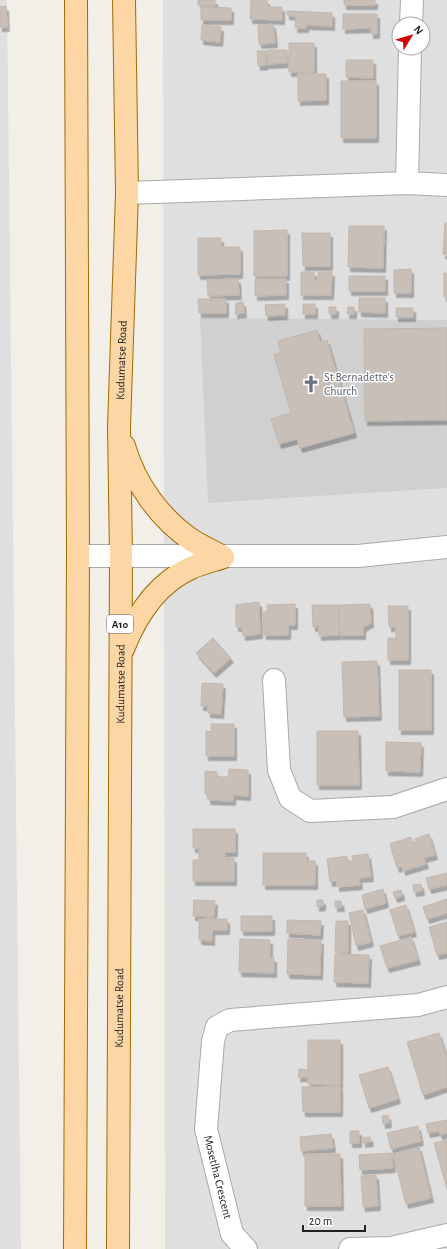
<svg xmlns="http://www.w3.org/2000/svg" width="447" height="1249" viewBox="0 0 447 1249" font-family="'Alegreya Sans',sans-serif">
	<defs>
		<filter id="shadow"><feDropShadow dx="2.5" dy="4.5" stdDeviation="0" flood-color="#0004"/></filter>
	</defs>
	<rect width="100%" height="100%" fill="#f2efe9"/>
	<path fill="#e0dfdf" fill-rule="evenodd" d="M0 0H7L21 1249H0Z
		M163 0H447V1249H165ZM399 24H423V48H399Z"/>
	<path fill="#d0d0d0" d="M200 318 447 320V488L208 503Z"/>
	<path fill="#c7bfb8" stroke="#c4b6ab" filter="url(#shadow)" d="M198 0H215V6L198 5Z
		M251 0H267V7H282V20L250 19Z
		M344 0H375V5H344Z
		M6 6 7 27H0V7Z
		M201 7 231 8V20H201Z
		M287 11 332 13V26L306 25V28H295L296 16 287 15Z
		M343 14H377V34H371V28L343 29Z
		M273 24 275 43 259 44 258 26Z
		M202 25 221 27 220 42 201 40Z
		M289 43H314V72H289Z
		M267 50H287V63L267 64Z
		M257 51H266V65L258 66Z
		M346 60H373V78L346 77Z
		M298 74H326V100L298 101Z
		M341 81H376V138H341Z
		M445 223H447V255L443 254Z
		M349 226H384L383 268 348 267Z
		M287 230V276H254V231Z
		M302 233H330V266H303Z
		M198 238H221V247H240V274L198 275Z
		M411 269V293H394V270Z
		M301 272H314V280L318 281V272H332L331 295H301Z
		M444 273H447V297H444Z
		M349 276H385V291H349Z
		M238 279 239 295 208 296 207 280Z
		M255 279H286V295L255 296Z
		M359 298H385V313L359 312Z
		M198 299H226V313H199Z
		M243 302 244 313 235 314 236 303Z
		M285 304V315L266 316 265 305Z
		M303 304H315V314H303Z
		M329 307H336V314H329Z
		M348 307H354V314H347Z
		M396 308H413V317H396Z
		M447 328V420L365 421 364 329Z
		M317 330 320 342 327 340 354 433 300 448 297 439 279 444 271 419 291 413 274 355 281 353 278 341Z
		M259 602 260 634 243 636 242 627H236V605Z
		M295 604V625H288V635H264L263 612H267V605Z
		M370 604 371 623 363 627V635H340L339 605Z
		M312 605H338L339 635 319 636V626L313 627Z
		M388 606H408V660H388V638H396V627H389Z
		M213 638 231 658 214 673 196 653Z
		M377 661 379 716 344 717 342 662Z
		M399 670H431V730H399Z
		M202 683 223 684 221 714 208 713V706H201Z
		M211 724H234V756H206V731L211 732Z
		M317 731H358L359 785H317Z
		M386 742 421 743 420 772 386 771Z
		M229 769 248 770V796L233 795V801L208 800V794H205V771L217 772V777H228Z
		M193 829H235V852H225V858H234V881H193V860H199V848H193Z
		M429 834 435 855 424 858 426 864 403 871 402 866 397 868 390 844 411 837 413 843 416 842 415 839Z
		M263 853H306V861H315V885H263Z
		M368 854 371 877 359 878 360 885 337 887V881L330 882 327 859 347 856 348 862 353 861 352 856Z
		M447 873V885L429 889 426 878Z
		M421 884 422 891 414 892 413 885Z
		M383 889 386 903 365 909 362 895Z
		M401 890 402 896 395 898 393 892Z
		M447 899V913L427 919 423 907Z
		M194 900 215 901 214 917 193 916Z
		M317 900H323V906L317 907Z
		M335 901H341L342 907H335Z
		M406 905 414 932 398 936 390 910Z
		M363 910 371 942 356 946 349 913Z
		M241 916H272V931H241Z
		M199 919H227V930H212V941L199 940Z
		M287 920 321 921 320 935 287 933Z
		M336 921H348V952H335Z
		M447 922V953L437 955 429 927Z
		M411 937 418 960 387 968 380 946Z
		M240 939 270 940V958H274V973L239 972Z
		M288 939 321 940 320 975 287 974Z
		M335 954 369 955 368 983 334 982Z
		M439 1033 447 1059V1087L423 1095 407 1042Z
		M308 1040H340V1085L308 1084V1077H298L299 1069 308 1070Z
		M388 1067 398 1099 369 1108 359 1075Z
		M340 1086V1112H303L302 1087Z
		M388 1115 389 1123 383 1124 382 1116Z
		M447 1120V1133L440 1135 439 1131 428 1133 426 1124Z
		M418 1126 421 1141 391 1149 387 1133Z
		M350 1131H359V1143H350Z
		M331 1134 333 1148 301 1151 300 1137Z
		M370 1137 371 1142 363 1143V1138Z
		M447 1140V1189L434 1143Z
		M419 1147 431 1198 406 1204 393 1154Z
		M392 1153 393 1168 360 1170 359 1155Z
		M305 1154H340L341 1206H305Z
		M376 1175 378 1206 363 1207 361 1176Z"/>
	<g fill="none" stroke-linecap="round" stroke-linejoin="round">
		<g stroke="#a9a9a9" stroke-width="24">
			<path id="minor" d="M411 24 412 0
				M407 183 410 48
				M127 193 407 183 447 185
				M274 680 279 770 290 798 310 811 393 807 447 789
				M246 1249 232 1234 206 1129 213 1041 217 1027 230 1020 418 1005 447 997
				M350 1249 391 1248 447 1235"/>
		</g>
		<g stroke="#a9a9a9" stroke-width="24">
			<path id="tertiary" d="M78 556H358L447 547"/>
		</g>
		<g stroke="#a06b00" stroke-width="24">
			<g id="primary">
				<path d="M124 446C135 484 160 519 193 541 203 547 214 552 223 557"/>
				<path d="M123 649C136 616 157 583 191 568 201 563 213 561 223 557"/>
				<path d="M75 1249 78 556 76 0"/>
				<path id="s1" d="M118 1249 121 555 119 427 127 193 124 0"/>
			</g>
		</g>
		<use href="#minor" stroke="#fff" stroke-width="22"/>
		<use href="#tertiary" stroke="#fff" stroke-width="22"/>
		<use href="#primary" stroke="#fcd6a4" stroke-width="22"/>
	</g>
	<defs>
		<g id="church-bare" transform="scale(1.38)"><path d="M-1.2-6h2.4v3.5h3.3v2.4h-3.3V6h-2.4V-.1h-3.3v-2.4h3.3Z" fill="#6b7280" stroke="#fff" stroke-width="2.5" paint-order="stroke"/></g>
	</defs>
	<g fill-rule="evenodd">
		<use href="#church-bare" x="311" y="384"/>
	</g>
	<g text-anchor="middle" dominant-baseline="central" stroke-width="3" stroke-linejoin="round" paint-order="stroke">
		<rect fill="#fff" stroke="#646464" stroke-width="1" x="107" y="615" width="26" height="18" rx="3"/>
		<g font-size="11" font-weight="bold" fill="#222">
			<text x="120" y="624">A10</text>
		</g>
		<g font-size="12" fill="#222" stroke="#fff">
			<text stroke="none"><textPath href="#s1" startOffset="889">Kudumatse Road</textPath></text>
			<text stroke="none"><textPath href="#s1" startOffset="565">Kudumatse Road</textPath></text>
			<text stroke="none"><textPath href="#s1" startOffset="241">Kudumatse Road</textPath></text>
			<text transform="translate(218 1177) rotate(76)">Mosetlha Crescent</text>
		</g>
		<g font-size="12" fill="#5b616d" stroke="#fff" text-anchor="start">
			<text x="324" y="377">St Bernadette's<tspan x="324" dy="14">Church</tspan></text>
		</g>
	</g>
	<g transform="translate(411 36) rotate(52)"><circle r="19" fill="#ffffff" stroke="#a7a7a7"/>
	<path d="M0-3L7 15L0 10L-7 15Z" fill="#d40000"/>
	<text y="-6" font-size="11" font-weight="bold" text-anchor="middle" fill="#222222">N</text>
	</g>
	<path d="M303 1225v6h62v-6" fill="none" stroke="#222222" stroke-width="2"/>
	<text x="309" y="1225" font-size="12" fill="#222222" stroke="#ffffff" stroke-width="3" paint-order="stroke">20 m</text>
</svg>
